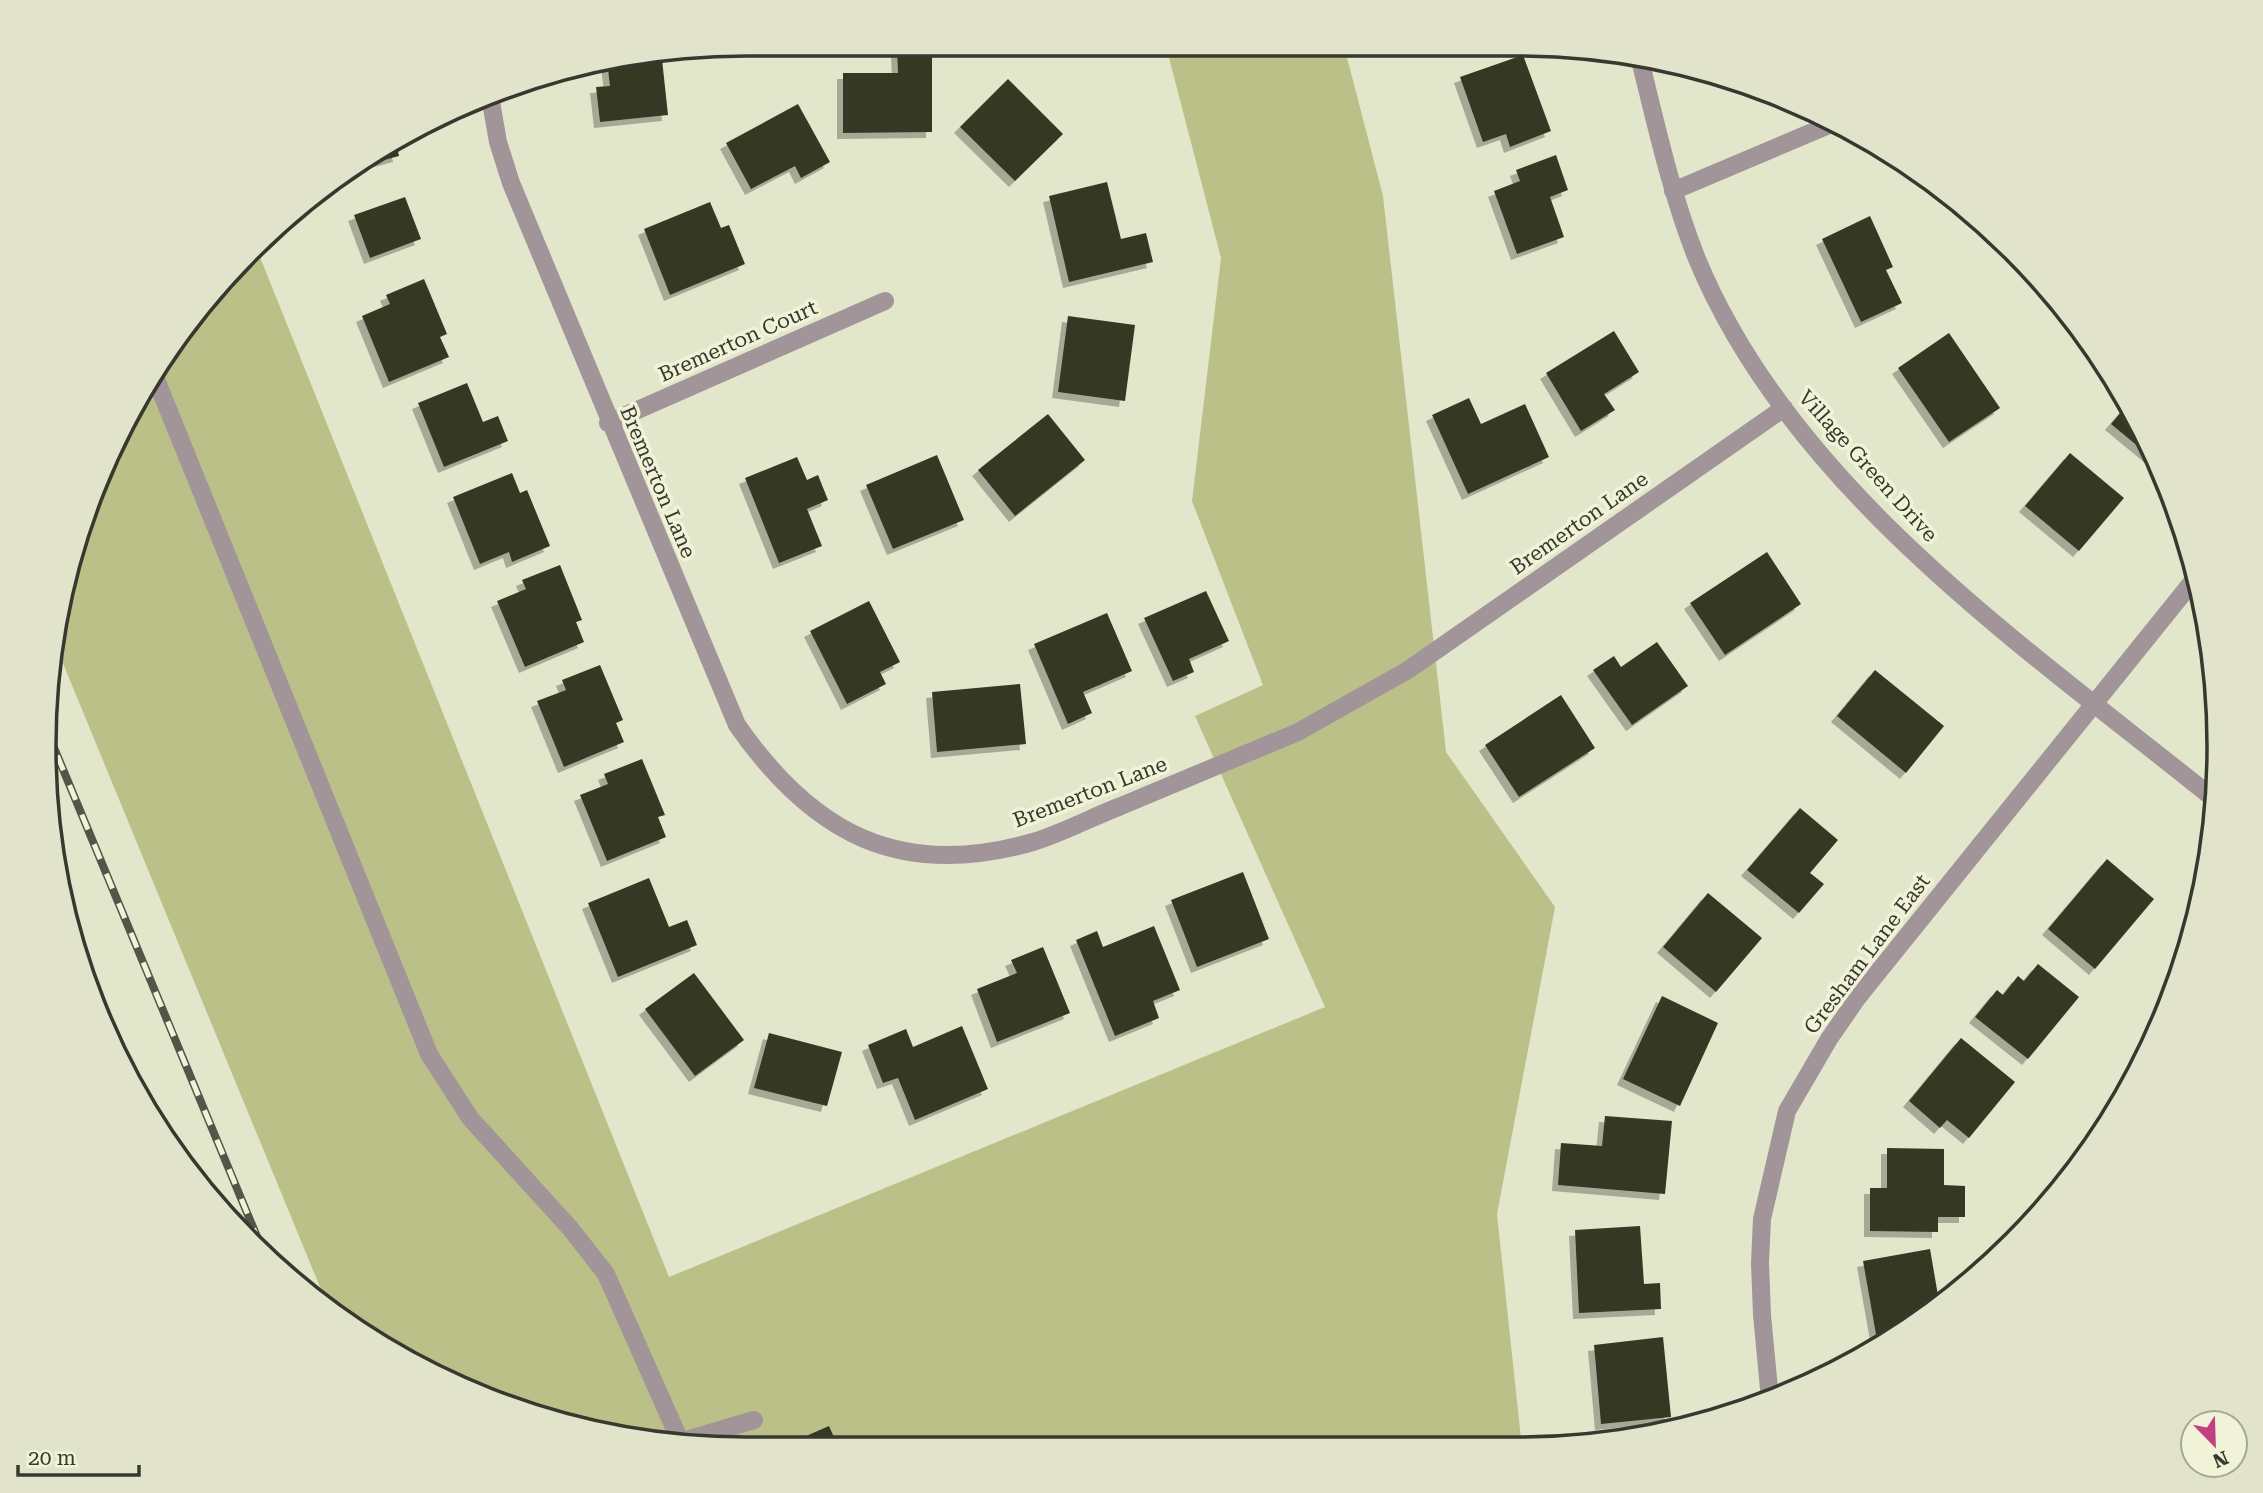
<svg xmlns="http://www.w3.org/2000/svg" width="2263" height="1493" viewBox="0 0 2263 1493" font-family="'Roboto Serif',serif">
	<defs>
		<filter id="shadow"><feDropShadow dx="-6" dy="6" stdDeviation="0" flood-color="#0004"/></filter>
	</defs>
	<rect width="100%" height="100%" fill="#e2e6cb"/>
	<path fill="#bac088" d="M1167 50H1345L1383 196 1446 752 1555 907 1497 1214 1522 1448 654 1443 564 1425 436 1377 327 1304 55 644 68 565 97 478 189 318 256 247 669 1277 1325 1007 1195 716 1263 685 1192 501 1221 258Z"/>
	<path fill="#363822" filter="url(#shadow)" d="M654 50H661L668 115 600 122 596 87 610 86 607 61Z
		M897 50H932V132L843 133V73H898Z
		M1523 55 1551 131 1510 147 1506 134 1483 142 1460 77Z
		M1008 79 1063 134 1015 181 960 127Z
		M798 104 830 162 801 178 795 166 751 189 726 143Z
		M396 143 399 156 346 170 356 162Z
		M1556 155 1568 190 1550 197 1564 237 1517 254 1494 191 1520 181 1516 170Z
		M1107 182 1121 239 1146 233 1153 262 1069 282 1049 196Z
		M405 197 421 239 370 258 354 215Z
		M710 202 721 228 729 225 745 264 670 295 644 229Z
		M1870 216 1893 267 1886 270 1902 303 1861 322 1822 239Z
		M424 279 447 334 440 337 449 357 389 382 362 316 390 304 386 295Z
		M1068 316 1135 325 1125 401 1058 392Z
		M1614 331 1639 372 1604 394 1615 410 1581 431 1546 373Z
		M1949 333 2000 408 1949 442 1898 368Z
		M467 383 483 422 498 416 508 441 444 467 418 403Z
		M1469 398 1481 424 1525 404 1549 457 1468 494 1432 415Z
		M2127 405 2147 436 2157 462 2111 424Z
		M1048 414 1085 460 1015 516 978 470Z
		M2070 453 2124 498 2079 551 2025 506Z
		M937 455 964 520 893 549 866 485Z
		M797 457 807 480 818 475 828 500 807 509 822 546 779 563 745 478Z
		M512 473 520 493 527 490 550 546 512 562 509 552 480 564 453 497Z
		M1767 552 1801 604 1725 655 1690 603Z
		M560 565 582 620 576 622 584 642 525 667 497 601 526 589 522 580Z
		M1206 591 1229 641 1189 659 1194 672 1173 681 1144 618Z
		M869 601 900 662 880 672 886 684 847 704 810 631Z
		M1107 613 1132 671 1083 692 1092 713 1068 724 1034 644Z
		M1657 642 1688 686 1632 725 1593 670 1614 656 1621 667Z
		M600 665 623 720 616 723 624 742 564 767 537 701 566 690 562 680Z
		M1875 670 1944 726 1906 773 1837 716Z
		M1020 684 1026 744 937 752 932 692Z
		M1561 695 1595 748 1519 797 1485 745Z
		M642 759 665 815 658 817 666 837 607 861 580 795 608 784 604 774Z
		M1800 808 1838 840 1810 873 1824 884 1799 913 1747 870Z
		M2107 859 2154 899 2095 969 2048 929Z
		M1243 872 1269 939 1197 967 1171 900Z
		M649 878 669 927 687 920 697 945 618 977 588 903Z
		M1708 893 1762 938 1716 992 1663 947Z
		M1154 926 1180 990 1153 1001 1159 1018 1115 1036 1076 940 1097 931 1103 947Z
		M1043 947 1070 1013 997 1042 977 989 1017 973 1011 960Z
		M2038 964 2079 997 2028 1059 1975 1017 1997 990 2003 995 2018 976 2024 981Z
		M694 973 744 1040 695 1076 645 1009Z
		M1662 996 1718 1023 1680 1106 1623 1079Z
		M962 1026 988 1089 915 1120 898 1078 883 1083 868 1045 906 1029 913 1047Z
		M769 1033 842 1052 827 1106 754 1088Z
		M1961 1038 2015 1082 1969 1138 1947 1120 1940 1128 1909 1101Z
		M1605 1116 1672 1121 1665 1194 1558 1185 1561 1143 1602 1146Z
		M1887 1148 1944 1149V1185L1965 1186V1217H1938V1232L1870 1231V1188H1887Z
		M1640 1226 1644 1284 1660 1283 1661 1309 1579 1313 1575 1230Z
		M1930 1249 1940 1307 1891 1337 1877 1340 1863 1261Z
		M1663 1337 1671 1417 1601 1424 1594 1345Z
		M829 1426 837 1444H788Z"/>
	<g fill="none" stroke-linecap="round" stroke-linejoin="round">
		<path stroke="#a1959a" stroke-width="18" d="M155 377 429 1054 470 1118 570 1228 606 1274 681 1443
			M680 1442 754 1420"/>
		<path stroke="#a1959a" stroke-width="18" d="M1639 56C1656 124 1671 194 1697 259 1792 489 2027 648 2214 799
			M490 96 498 142 511 183 737 725C813 834 900 880 1033 842 1063 833 1092 817 1121 806 1180 781 1239 757 1298 732L1408 670 1784 408
			M1673 191 1836 122
			M608 423 885 301
			M1770 1399 1762 1315 1760 1263 1762 1219 1787 1111 1829 1039 1858 997 2197 576"/>
		<g stroke="#535548" stroke-width="8">
			<path id="rail" d="M45 726 265 1256"/>
		</g>
		<use href="#rail" stroke="#f0f3d8" stroke-width="5" stroke-dasharray="16" stroke-linecap="butt"/>
	</g>
	<g text-anchor="middle" dominant-baseline="central" stroke-width="7" stroke-linejoin="round" paint-order="stroke">
		<g font-size="21" fill="#37382e" stroke="#f0f3d8">
			<text transform="translate(738 341) rotate(-24)">Bremerton Court</text>
			<text transform="translate(1868 466) rotate(48)">Village Green Drive</text>
			<text transform="translate(658 482) rotate(67)">Bremerton Lane</text>
			<text transform="translate(1579 523) rotate(-35)">Bremerton Lane</text>
			<text transform="translate(1090 792) rotate(-21)">Bremerton Lane</text>
			<text transform="translate(1867 954) rotate(-53)">Gresham Lane East</text>
		</g>
	</g>
	<path d="M0 0H2263V1493H0ZM746 56H1517A690 690 0 0 1 2207 746V747A690 690 0 0 1 1517 1437H746A690 690 0 0 1 56 747V746A690 690 0 0 1 746 56Z" fill="#e1e4ca" fill-rule="evenodd"/>
	<path fill="none" stroke="#37382e" stroke-width="3.5" d="M746 56H1517A690 690 0 0 1 2207 746V747A690 690 0 0 1 1517 1437H746A690 690 0 0 1 56 747V746A690 690 0 0 1 746 56Z"/>
	<g transform="translate(2214 1444) rotate(157)"><circle r="33" fill="#f0f3d8" stroke="#a6a894" stroke-width="2"/>
	<path d="M0-5L12 26L0 18L-12 26Z" fill="#c23f84"/>
	<text y="-10" font-size="19" font-weight="bold" text-anchor="middle" fill="#37382e">N</text>
	</g>
	<path d="M18 1465v10h121v-10" fill="none" stroke="#37382e" stroke-width="3.5"/>
	<text x="28" y="1465" font-size="21" fill="#37382e" stroke="#f0f3d8" stroke-width="5" paint-order="stroke">20 m</text>
</svg>
